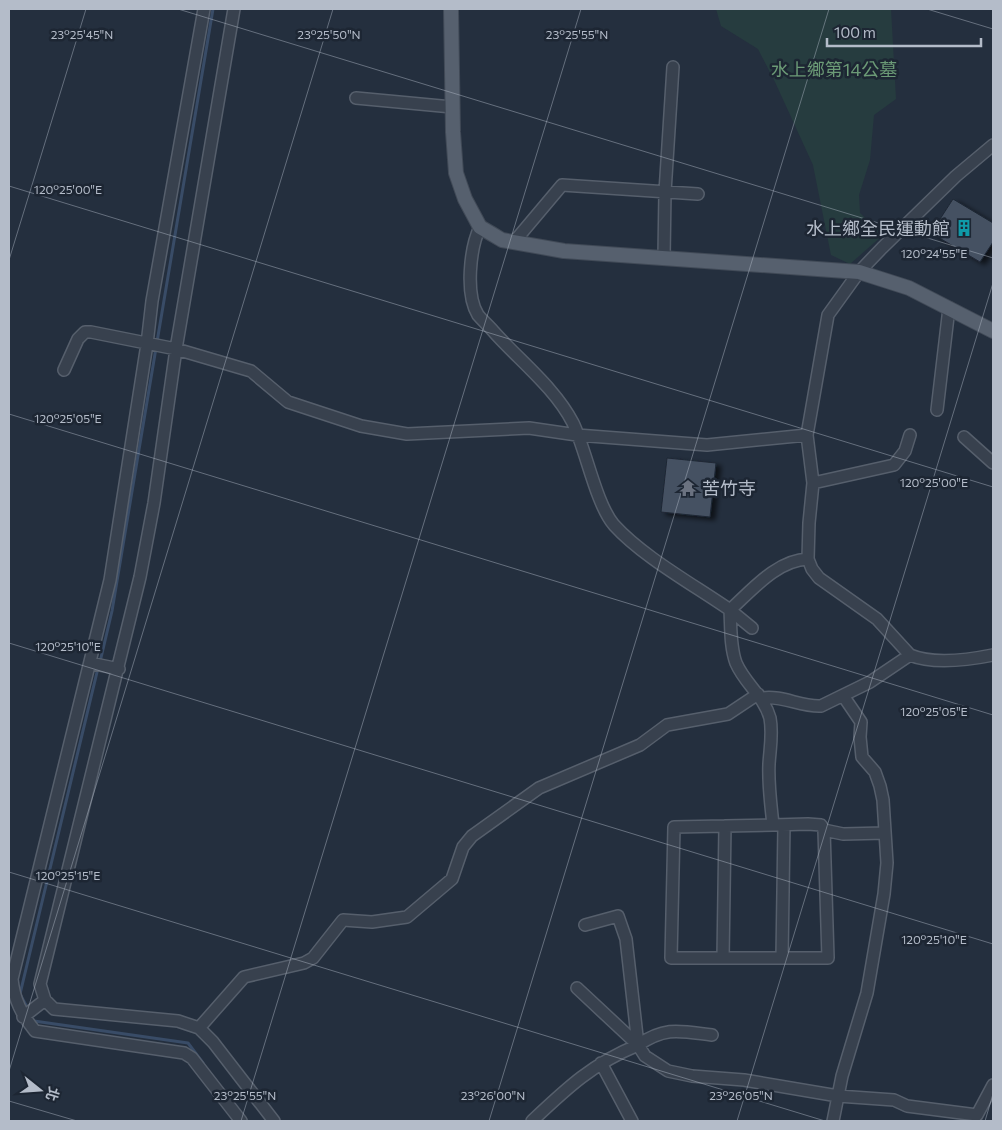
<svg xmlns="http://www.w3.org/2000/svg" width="1002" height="1130" viewBox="0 0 1002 1130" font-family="Commissioner,'Noto Sans TC',sans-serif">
	<defs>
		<filter id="shadow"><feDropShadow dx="5" dy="3" stdDeviation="2.5" flood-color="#0009"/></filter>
	</defs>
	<rect width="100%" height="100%" fill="#242f3e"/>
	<path fill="#263c3f" d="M716 9H891L896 99 874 115 870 160 859 195 860 213 883 235 850 264 831 255 813 165 775 82 758 49 721 26Z"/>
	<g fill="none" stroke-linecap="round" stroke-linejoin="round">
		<path stroke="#394c67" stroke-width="3" d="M157 342 213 9
			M100 662 112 611 156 348
			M29 1011 20 994 98 668
			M34 1021 188 1043 203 1063"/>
	</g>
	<path fill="#455162" stroke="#1f2835" filter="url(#shadow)" d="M953 199 993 223V242L980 262 931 233Z
		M667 458 716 463 710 517 661 512Z"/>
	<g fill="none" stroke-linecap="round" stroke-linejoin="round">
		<g stroke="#565f6c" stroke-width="14">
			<path id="minor" d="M204 9 152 301 147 344 110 580 12 979C14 1000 22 1015 35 1031L184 1053 192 1058 241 1121
				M234 9 176 349 154 503 140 577 40 984 45 1000 54 1009 178 1021 199 1028 213 1042 274 1121
				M356 98 452 107
				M480 227C470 248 465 294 478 315 483 321 489 326 494 332 520 361 555 388 573 423 586 450 596 504 614 525 643 557 694 585 730 610 731 627 730 647 736 663 745 684 764 696 770 718 773 734 770 748 769 764 768 785 771 805 773 825L808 824 821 825 824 830 843 834 885 833
				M514 242 562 185 698 194
				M664 257 665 192 673 67
				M64 370 78 339 85 332H91L176 349 251 371 288 402 361 426 407 434 529 428 577 435 707 445 807 435
				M937 410 949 308
				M964 437 993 463
				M813 483 807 435 828 315 859 272 882 248 956 176 993 145
				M752 628 730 610C752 590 777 560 808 559
				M910 655 877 619 819 578 812 569 808 559 809 523 813 483 894 465 905 451 910 435
				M90 663 119 669
				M762 698C783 695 800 707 821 706L870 682 910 655C934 665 968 660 993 655
				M725 826 674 827 671 958H828L824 830
				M723 958 725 826 773 825
				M782 958 784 825
				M577 988 638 1045 626 939 618 916 585 925
				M23 1017 45 1000
				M199 1028 244 977 304 963 313 958 343 920 372 922 407 917 452 879 463 847 472 836 539 788 640 745 667 725 728 714 758 694
				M638 1045C666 1026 680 1031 712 1035
				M601 1063 632 1121
				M532 1121C567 1088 592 1064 638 1045L645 1056 668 1071 692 1076 744 1080 838 1096 894 1100 907 1106 977 1115 993 1085
				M833 1121 842 1076 867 993 884 894 887 863 883 800 880 786 875 772 862 757 860 737 861 722 844 697"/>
		</g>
		<g stroke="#414a57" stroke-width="16">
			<path id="major" d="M451 9 453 132 456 173 465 199 480 227 492 234 502 240 564 251 859 272 909 288 993 331"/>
		</g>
		<use href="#minor" stroke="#38414e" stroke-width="11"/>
		<use href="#major" stroke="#56606e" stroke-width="14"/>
	</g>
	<path fill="none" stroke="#b4bcc9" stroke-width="1" stroke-opacity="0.45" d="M178 9 993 258M927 9 993 29M9 186 993 487M9 260 86 9M9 414 993 715M9 643 993 944M9 872 825 1121M9 1071 333 9M9 1101 77 1121M241 1121 581 9M489 1121 829 9M737 1121 993 283M985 1121 993 1094"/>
	<defs>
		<g id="building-bare" transform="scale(1.35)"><path d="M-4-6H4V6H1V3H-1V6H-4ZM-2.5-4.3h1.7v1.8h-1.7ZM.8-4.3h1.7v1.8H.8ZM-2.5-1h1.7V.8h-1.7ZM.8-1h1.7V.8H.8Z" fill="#0f9aa8" stroke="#1d2633" stroke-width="2.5" paint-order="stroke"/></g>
		<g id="temple-bare" transform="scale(1.35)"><path d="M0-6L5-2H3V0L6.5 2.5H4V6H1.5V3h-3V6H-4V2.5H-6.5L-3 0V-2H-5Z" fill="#6b7280" stroke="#1d2633" stroke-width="2.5" paint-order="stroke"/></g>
	</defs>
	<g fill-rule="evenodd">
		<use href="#building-bare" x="964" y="228"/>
		<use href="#temple-bare" x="688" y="488"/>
	</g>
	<g text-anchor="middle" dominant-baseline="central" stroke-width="5" stroke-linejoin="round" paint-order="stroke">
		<g font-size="18" fill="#6b9a76" stroke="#1d2633">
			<text x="834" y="69">水上鄉第14公墓</text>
		</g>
		<g font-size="18" fill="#b4bcc9" stroke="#1d2633" text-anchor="end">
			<text x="950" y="228">水上鄉全民運動館</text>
			<text x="702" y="488" text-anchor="start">苦竹寺</text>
		</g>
	</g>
	<g font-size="12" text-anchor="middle" fill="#b4bcc9" stroke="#1d2633" stroke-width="5" stroke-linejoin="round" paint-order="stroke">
		<text x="82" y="39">23°25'45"N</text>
		<text x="329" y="39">23°25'50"N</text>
		<text x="577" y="39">23°25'55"N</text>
		<text x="68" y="194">120°25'00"E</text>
		<text x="934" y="258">120°24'55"E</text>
		<text x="68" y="423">120°25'05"E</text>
		<text x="934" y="487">120°25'00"E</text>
		<text x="68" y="651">120°25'10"E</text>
		<text x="934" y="716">120°25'05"E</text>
		<text x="68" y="880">120°25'15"E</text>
		<text x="934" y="944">120°25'10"E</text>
		<text x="245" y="1100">23°25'55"N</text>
		<text x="493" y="1100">23°26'00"N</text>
		<text x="741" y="1100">23°26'05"N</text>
	</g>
	<rect width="1002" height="1130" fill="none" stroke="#b4bcc9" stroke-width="20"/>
	<g transform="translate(40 1090) rotate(107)" stroke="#1d2633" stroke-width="4" paint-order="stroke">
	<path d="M0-4L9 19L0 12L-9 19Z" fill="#b4bcc9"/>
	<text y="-8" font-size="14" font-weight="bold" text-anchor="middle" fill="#b4bcc9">北</text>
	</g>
	<path d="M827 38v8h154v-8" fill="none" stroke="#b4bcc9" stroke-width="2.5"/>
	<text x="834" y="38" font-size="15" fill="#b4bcc9" stroke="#1d2633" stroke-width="4" paint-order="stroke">100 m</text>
</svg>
